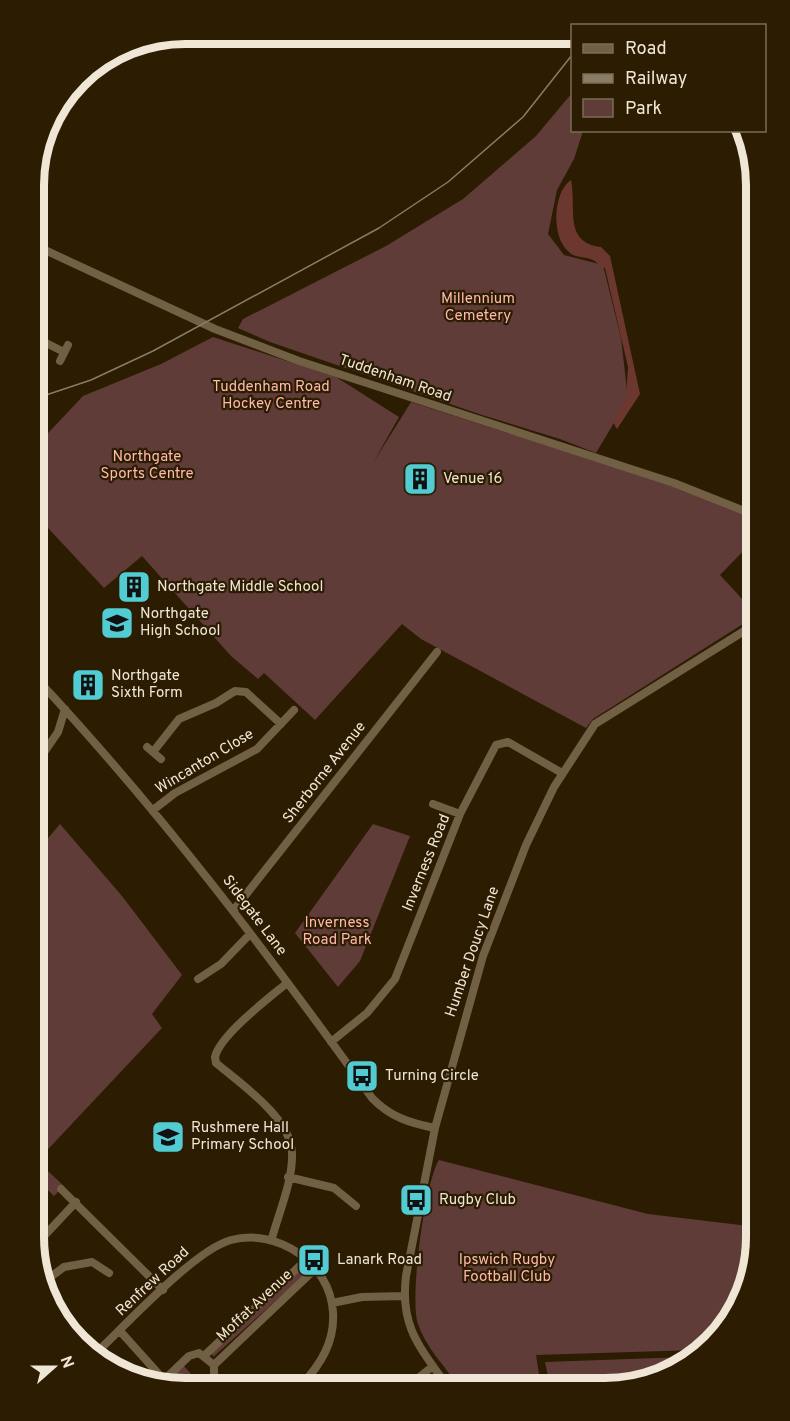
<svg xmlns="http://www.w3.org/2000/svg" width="790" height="1421" viewBox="0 0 790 1421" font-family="Overpass,sans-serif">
	<rect width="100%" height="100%" fill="#2b1c02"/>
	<path fill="#5f3c37" d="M572 93V130L583 131 574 159 557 190 548 234 564 255 603 265 621 338 628 399 596 453 560 439 482 415 270 342 238 328 243 319 386 246 463 199 536 136Z
		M213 337 336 377 399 417 373 463 411 402 676 487 743 514 754 540 720 575 757 615 593 719 586 728 421 639 402 624 315 720 264 673 258 679 231 656 142 556 104 588 34 513V448L83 396 161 364Z
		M60 824 122 896 182 975 152 1014 162 1028 37 1161 64 1186 54 1196 33 1176V856Z
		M373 824 410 836 360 961 338 987 295 933Z
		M439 1160 648 1214 757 1227V1247L726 1329 697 1350 536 1355 540 1381 456 1383C443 1364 425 1346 418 1324 409 1299 425 1181 439 1160Z
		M305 1265H307L310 1270 213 1357 212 1353Z
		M686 1357 655 1380 549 1381 545 1362Z
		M183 1365 201 1385 162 1386Z"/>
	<path fill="#6c372f" d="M571 180C577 209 563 242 601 247L610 256 640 394 617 429 613 422 626 398 628 367 605 268C599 266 598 263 593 260 585 256 575 259 568 251 551 236 553 192 571 180Z"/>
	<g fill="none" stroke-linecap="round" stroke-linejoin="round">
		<path stroke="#726045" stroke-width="8" d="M34 245 215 329 299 361 674 483 757 516
			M34 273 46 251
			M34 337 64 352
			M60 361 68 345
			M34 676C158 808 267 952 372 1098 390 1117 410 1123 435 1128
			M147 747 161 759
			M153 752 179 719 216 703 235 691 246 692 281 724
			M34 767 58 732 65 709
			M433 804 460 814
			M153 810 175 793 257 749 294 710
			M233 911 437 652
			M198 979 221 964 250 934
			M331 1042 367 1013 395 979 460 814 496 745 508 742 562 773
			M288 1177 334 1188 356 1206
			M61 1189 163 1290
			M272 1238C279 1212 293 1181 292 1153 291 1118 241 1084 216 1063L215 1057C220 1035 269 998 287 983
			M34 1240 45 1235 76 1202
			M41 1284 64 1267 92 1262 109 1273
			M332 1303 362 1297 403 1296
			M120 1331 164 1380
			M205 1355 306 1260
			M92 1357C124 1327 194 1250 231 1240 278 1228 330 1263 333 1312 335 1341 321 1365 301 1385
			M214 1365 315 1269
			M412 1383 433 1366
			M445 1383C418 1345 400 1325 406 1276L435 1128 483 956 526 845 554 787 595 724 757 623
			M159 1385 189 1356 199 1353 214 1365V1375L204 1386"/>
		<path stroke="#8a7d68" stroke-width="1.5" d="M34 399 91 380 153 351 379 228 448 182 523 117 572 55"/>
	</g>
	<defs>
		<g id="building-square" transform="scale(1.725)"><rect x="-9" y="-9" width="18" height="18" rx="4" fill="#51ccd3" stroke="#2b1c02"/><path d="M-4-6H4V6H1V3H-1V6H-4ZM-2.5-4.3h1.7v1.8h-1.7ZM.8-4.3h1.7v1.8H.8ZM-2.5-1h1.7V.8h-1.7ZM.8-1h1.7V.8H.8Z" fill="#111"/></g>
		<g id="school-square" transform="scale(1.725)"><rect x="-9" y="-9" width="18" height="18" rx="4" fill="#51ccd3" stroke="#2b1c02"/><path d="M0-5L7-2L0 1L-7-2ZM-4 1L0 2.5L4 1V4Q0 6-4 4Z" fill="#111"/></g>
		<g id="bus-square" transform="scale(1.725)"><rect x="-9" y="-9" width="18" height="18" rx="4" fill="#51ccd3" stroke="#2b1c02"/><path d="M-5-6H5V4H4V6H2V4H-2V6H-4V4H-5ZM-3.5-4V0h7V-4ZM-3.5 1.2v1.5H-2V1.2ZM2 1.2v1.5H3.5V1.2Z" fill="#111"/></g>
	</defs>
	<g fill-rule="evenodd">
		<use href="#building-square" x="420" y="479"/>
		<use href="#building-square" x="134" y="587"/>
		<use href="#school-square" x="117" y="623"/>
		<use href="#building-square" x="88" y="685"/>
		<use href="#bus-square" x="362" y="1076"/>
		<use href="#school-square" x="168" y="1137"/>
		<use href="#bus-square" x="416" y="1200"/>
		<use href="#bus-square" x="314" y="1260"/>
	</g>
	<g text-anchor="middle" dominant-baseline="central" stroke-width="4.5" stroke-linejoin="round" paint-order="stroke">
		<g font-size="15" fill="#ffb8ab" stroke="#2b1c02">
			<text x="478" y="299">Millennium<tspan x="478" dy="17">Cemetery</tspan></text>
			<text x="271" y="387">Tuddenham Road<tspan x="271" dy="17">Hockey Centre</tspan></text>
			<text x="147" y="457">Northgate<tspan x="147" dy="17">Sports Centre</tspan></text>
			<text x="337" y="923">Inverness<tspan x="337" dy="17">Road Park</tspan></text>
			<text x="507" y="1260">Ipswich Rugby<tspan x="507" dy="17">Football Club</tspan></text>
		</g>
		<g font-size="15" fill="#f0e6d6" stroke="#2b1c02">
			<text transform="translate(395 379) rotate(19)">Tuddenham Road</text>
			<text transform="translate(205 762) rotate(-31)">Wincanton Close</text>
			<text transform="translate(325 773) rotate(-52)">Sherborne Avenue</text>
			<text transform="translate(427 863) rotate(-68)">Inverness Road</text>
			<text transform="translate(254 916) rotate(53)">Sidegate Lane</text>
			<text transform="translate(473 952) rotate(-71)">Humber Doucy Lane</text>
			<text transform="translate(153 1282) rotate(-43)">Renfrew Road</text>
			<text transform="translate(255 1306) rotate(-43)">Moffat Avenue</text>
		</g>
		<g font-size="15" fill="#f0e6d6" stroke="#2b1c02" text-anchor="start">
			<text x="443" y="479">Venue 16</text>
			<text x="157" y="587">Northgate Middle School</text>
			<text x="140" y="614">Northgate<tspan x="140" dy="17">High School</tspan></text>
			<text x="111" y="676">Northgate<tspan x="111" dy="17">Sixth Form</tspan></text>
			<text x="385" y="1076">Turning Circle</text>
			<text x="191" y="1128">Rushmere Hall<tspan x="191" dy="17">Primary School</tspan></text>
			<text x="439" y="1200">Rugby Club</text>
			<text x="337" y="1260">Lanark Road</text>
		</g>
	</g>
	<path d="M0 0H790V1421H0ZM185 44H605A141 141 0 0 1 746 185V1237A141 141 0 0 1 605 1378H185A141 141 0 0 1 44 1237V185A141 141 0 0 1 185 44Z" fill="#2b1c02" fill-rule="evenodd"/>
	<path fill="none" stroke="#f0e6d6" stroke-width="8" d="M185 44H605A141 141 0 0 1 746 185V1237A141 141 0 0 1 605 1378H185A141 141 0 0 1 44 1237V185A141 141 0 0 1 185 44Z"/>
	<rect x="571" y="24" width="195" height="108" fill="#2b1c02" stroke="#7a6d57" stroke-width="1.5"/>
	<rect x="583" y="44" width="30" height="9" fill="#726045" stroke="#7a6d57" stroke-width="1.5"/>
	<text x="625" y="54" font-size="18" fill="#f0e6d6">Road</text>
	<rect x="583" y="74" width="30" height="9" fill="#8a7d68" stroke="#7a6d57" stroke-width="1.5"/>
	<text x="625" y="84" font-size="18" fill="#f0e6d6">Railway</text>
	<rect x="583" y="99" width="30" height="18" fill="#5f3c37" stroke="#7a6d57" stroke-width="1.5"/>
	<text x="625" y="114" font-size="18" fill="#f0e6d6">Park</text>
	<g transform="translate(54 1367) rotate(69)" stroke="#2b1c02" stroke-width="4.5" paint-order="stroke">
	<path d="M0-4.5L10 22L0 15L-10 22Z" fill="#f0e6d6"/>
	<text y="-9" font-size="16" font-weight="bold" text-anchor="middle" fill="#f0e6d6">N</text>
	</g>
</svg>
